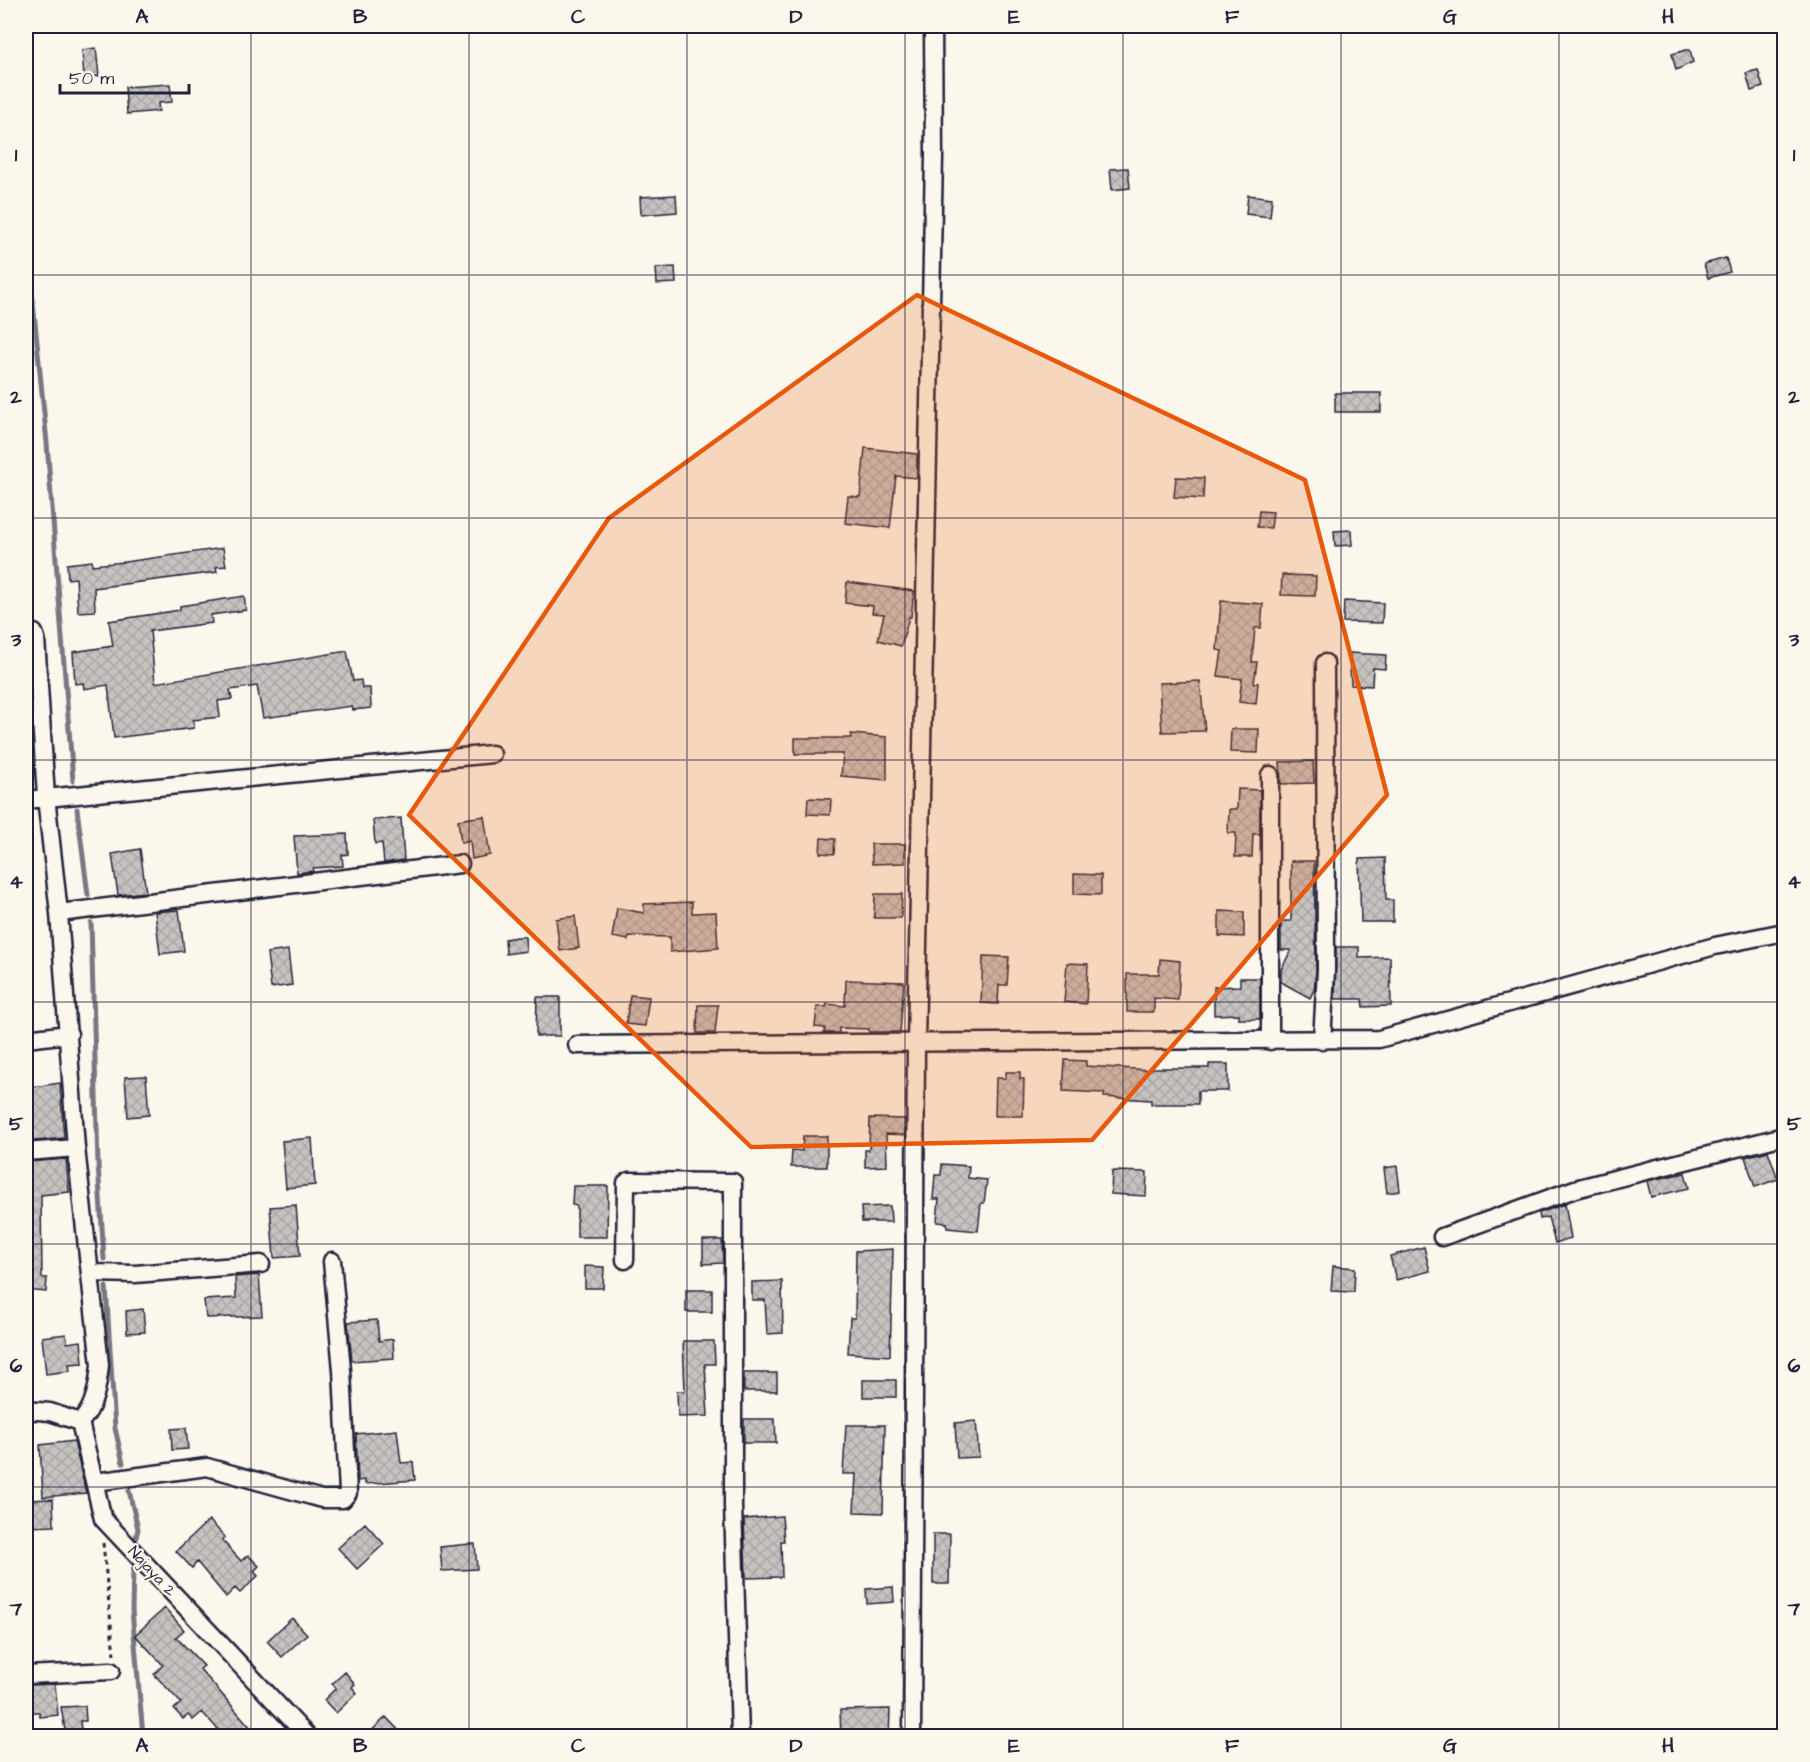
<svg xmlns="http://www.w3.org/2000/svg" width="1810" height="1762" viewBox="0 0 1810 1762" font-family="'Architects Daughter',sans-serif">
	<defs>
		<pattern id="building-cross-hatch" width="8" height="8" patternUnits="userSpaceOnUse" patternTransform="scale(1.5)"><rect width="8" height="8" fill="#c6c2c0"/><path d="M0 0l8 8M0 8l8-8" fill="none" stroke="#aaa6a6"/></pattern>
	</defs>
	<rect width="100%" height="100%" fill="#fbf7ec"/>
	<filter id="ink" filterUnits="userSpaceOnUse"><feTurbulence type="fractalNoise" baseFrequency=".0167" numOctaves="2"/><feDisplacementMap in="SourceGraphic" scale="12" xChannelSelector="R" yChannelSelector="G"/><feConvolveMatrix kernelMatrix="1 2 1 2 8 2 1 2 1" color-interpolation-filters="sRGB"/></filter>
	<g filter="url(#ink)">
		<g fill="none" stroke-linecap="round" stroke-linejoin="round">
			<path stroke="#787681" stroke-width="5" d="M26 232 47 443 73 781
				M77 809 88 895
				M91 923 98 1164 104 1259
				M106 1287 115 1428 123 1463
				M129 1491 138 1529 134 1546
				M133 1569 132 1610 143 1736"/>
		</g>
		<path fill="url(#building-cross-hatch)" stroke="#22223b" stroke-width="1.5" d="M96 48 99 76 84 78 82 50Z
			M1686 50H1690L1693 62 1676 70 1672 54Z
			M1758 70 1763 87 1751 91 1746 73Z
			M170 84 172 102 158 103 159 111 127 114 125 87Z
			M1128 168 1130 188 1112 190 1110 169Z
			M676 195 677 212 641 215 640 197Z
			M1248 195 1272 198 1270 217 1246 214Z
			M1726 258 1730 272 1708 278 1704 264Z
			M675 267 676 283 657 284 656 268Z
			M1335 393H1381V412H1335Z
			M865 448 917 454V478L896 476 890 528 845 523 848 496 860 497Z
			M1176 477 1204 478 1203 499 1174 497Z
			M1259 511 1273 512 1271 528 1257 527Z
			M1351 530 1352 545 1335 546 1334 531Z
			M223 548 226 566 216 567 217 572 94 588 95 611 78 612 76 578 68 579 67 564 92 561V565L125 562Z
			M1282 575 1316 576 1315 596 1281 595Z
			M847 582 914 591 911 617H909L901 646 878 640 884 614 872 613 873 606 845 603Z
			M244 596 246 610 211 615 212 623 150 631 155 683 347 651 353 681 361 680 362 688H370L371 708 353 710 352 706 263 718 257 686 230 690 232 699 218 701 220 717 193 720 194 728 114 738 108 685 84 689 83 683 75 684 73 652 113 646 109 621 180 610V606Z
			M1221 601 1263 604 1261 628H1255L1252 662H1257L1254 683H1258L1256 704 1239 702 1242 679 1218 676 1222 651 1217 650Z
			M1344 601 1383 603 1382 623 1343 622Z
			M1349 653 1386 655 1385 669 1373 668 1372 686 1351 685Z
			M1200 681 1205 731 1162 732 1159 683Z
			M1231 729H1259L1258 753 1230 752Z
			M851 734 887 737V780L841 776 843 754H795V738H851Z
			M1313 761 1314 783 1281 784 1280 762Z
			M1238 789 1260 790V834H1253L1252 857H1235L1236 833H1228L1229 809H1237Z
			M808 798 831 799 830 815 807 814Z
			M484 816 490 855 472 859 470 841 461 843 458 820Z
			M401 818 404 860 384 863 382 843 375 844 373 820Z
			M347 834 348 854 342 855 343 866 313 868V871L297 873 294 836Z
			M821 838 835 839 834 854 820 853Z
			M871 844H905V863L872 864Z
			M140 849 146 892 118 895 112 854Z
			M1385 858 1386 900H1393V922H1361L1359 859Z
			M1291 861H1314L1316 970 1314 990 1310 998 1281 982V970L1291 950H1281V921H1291Z
			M1074 874 1101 875V895L1074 894Z
			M875 894H902L901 918H874Z
			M692 902V913L716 912 718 948 670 952V937L629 936 628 940 612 937 617 908 644 913V904Z
			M179 910 184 951 160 954 155 912Z
			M1219 911 1244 912V937L1219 936Z
			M575 916 579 948 560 951 556 919Z
			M517 937H525L526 951 506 954 505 939Z
			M1336 947H1359V958L1390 957 1391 1006 1363 1007 1362 999H1335Z
			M288 950 292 985 271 988 267 953Z
			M983 956 1009 957 1007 985H999L998 1004 981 1003Z
			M1160 959 1180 961 1178 1000 1154 998V1012H1127V974H1159Z
			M1067 963 1088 964 1086 1004 1064 1002Z
			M1240 978H1260V1019H1239V1014L1214 1015V987L1240 986Z
			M846 980 904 982 900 1032H869V1029L839 1028V1033H824L825 1028 815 1027 817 1007H826L827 1004 845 1006Z
			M630 995 649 997 645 1026 626 1024Z
			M537 997H560V1036H536Z
			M698 1005H718L715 1033H697Z
			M1065 1060 1086 1061V1066L1151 1070V1068H1209V1064H1228V1091H1198V1104H1151V1100L1104 1097V1093L1063 1091Z
			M1006 1072H1020V1079H1024L1023 1116H995L996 1078H1006Z
			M146 1076 149 1115 128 1117 125 1077Z
			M60 1083 64 1138 26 1142V1088Z
			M870 1118 905 1119V1135L886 1134 887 1166 865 1167V1150H869Z
			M803 1136H827V1167H791L792 1150 802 1151Z
			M312 1138 315 1185 286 1188 282 1141Z
			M1768 1151 1778 1179 1755 1187 1745 1157Z
			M66 1159 69 1192 41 1195 42 1278H47L46 1292 26 1290 28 1273H26V1162Z
			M942 1164 969 1166 968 1178 987 1180 984 1203H981L978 1231 947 1228V1223L937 1222 939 1199H933L935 1175H941Z
			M1397 1166 1400 1191 1387 1193 1384 1168Z
			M1112 1171 1147 1172 1146 1196 1111 1194Z
			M1685 1173 1689 1188 1651 1197 1647 1181Z
			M573 1186H608L607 1237H577V1206L572 1205Z
			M1565 1204 1571 1238 1555 1243 1548 1217 1540 1219 1539 1213Z
			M296 1205 300 1256 274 1258 270 1207Z
			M890 1206 891 1222H862L861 1207Z
			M703 1240H722L723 1263 703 1264Z
			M1424 1247 1430 1271 1396 1280 1390 1256Z
			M893 1249 890 1356 848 1353 850 1318H855L856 1251Z
			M585 1266 604 1267 603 1288H585Z
			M1333 1266 1355 1268 1354 1292 1331 1291Z
			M259 1275 262 1316 206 1318 204 1300 236 1298 235 1277Z
			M782 1281 783 1333 767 1334 765 1300H752V1282Z
			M686 1290H712V1312H686Z
			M143 1309 145 1332 127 1333 126 1311Z
			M377 1320 379 1341 393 1339 394 1358 352 1361 348 1322Z
			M66 1334 67 1343 81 1341 83 1363 69 1364 70 1371 46 1374 42 1337Z
			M683 1341H714L715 1364H705L708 1416 678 1417 677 1391H685Z
			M744 1373H777V1391H744Z
			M863 1380H896V1397H863Z
			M744 1419H775L776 1443H744Z
			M976 1421 979 1457 957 1458 955 1423Z
			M846 1425H885L883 1513 854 1512 856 1474H843Z
			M186 1428 188 1449 172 1450 171 1429Z
			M397 1430 401 1463 413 1462 415 1480 365 1484V1480L358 1481 356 1434Z
			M74 1441 86 1493 43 1497 40 1445Z
			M53 1499 54 1526 26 1527V1500Z
			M782 1516 784 1541H781L782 1577 746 1578 744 1519Z
			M209 1520 225 1537 222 1540 241 1561 248 1555 259 1566 254 1571 258 1576 240 1593 235 1588 226 1597 197 1562 192 1568 176 1551Z
			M365 1523 384 1544 357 1569 338 1548Z
			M933 1534H950L949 1584H933Z
			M470 1544H475L477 1569 442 1571 440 1547Z
			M893 1587 894 1602 867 1604 866 1589Z
			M165 1608 184 1630 176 1637 204 1666 200 1669 251 1728 241 1737H225L202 1712 193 1720 188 1715 183 1719 174 1709 181 1703 154 1674 163 1665 135 1635Z
			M292 1618 307 1634 282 1657 267 1641Z
			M345 1672 355 1684 352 1687 357 1693 336 1713 324 1700 336 1688 332 1684Z
			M55 1684 58 1715 40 1717 39 1712H33L30 1685Z
			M85 1706 86 1721H80L81 1729 65 1730 61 1707Z
			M890 1709 889 1737H841L840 1710Z
			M386 1717 405 1737H365Z"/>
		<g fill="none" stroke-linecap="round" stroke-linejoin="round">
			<g stroke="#22223b" stroke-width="21">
				<path id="minor" d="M26 633H34L36 638 46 797 59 913 76 1148 100 1365C98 1384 95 1408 80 1422
					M26 800 492 754
					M59 913 460 864
					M26 1039 69 1034
					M1270 1041V775
					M1322 1041 1326 970 1325 663
					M577 1045 1379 1039 1715 946 1784 932
					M26 1152 76 1148
					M1442 1237 1575 1189 1784 1136
					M625 1260 626 1183 629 1181 733 1182V1505L740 1736
					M92 1273 135 1274 261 1264
					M26 1410 50 1412 80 1422 103 1519 307 1736
					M95 1482 207 1467 322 1499H343L348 1493 342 1370 332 1261
					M26 1675 111 1671
					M912 1736 916 1043 934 157 933 26"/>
			</g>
			<path stroke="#22223b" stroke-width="3" stroke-dasharray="4.5 4.5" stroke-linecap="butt" d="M103 1543 114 1655"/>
			<use href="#minor" stroke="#fbf7ec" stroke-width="16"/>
		</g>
	</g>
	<path fill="#e8590c" fill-opacity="0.2" stroke="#e8590c" stroke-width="4.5" stroke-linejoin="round" d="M917 295 1305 480 1387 795 1092 1140 751 1147 409 815 609 518Z"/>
	<path fill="none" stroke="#22223b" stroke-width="1.5" stroke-opacity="0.55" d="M251 26V1736M469 26V1736M687 26V1736M905 26V1736M1123 26V1736M1341 26V1736M1559 26V1736M26 275H1784M26 518H1784M26 760H1784M26 1002H1784M26 1244H1784M26 1487H1784"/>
	<g text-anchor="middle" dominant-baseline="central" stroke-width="4.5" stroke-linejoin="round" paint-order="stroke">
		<g font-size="16" fill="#22223b" stroke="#fbf7ec">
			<text transform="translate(152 1571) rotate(47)">Najaya 2</text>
		</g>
	</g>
	<rect width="1810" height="1762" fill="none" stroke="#fbf7ec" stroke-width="66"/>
	<path d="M60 84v9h129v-9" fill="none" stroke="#22223b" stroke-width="3"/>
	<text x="69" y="84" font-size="18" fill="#22223b" stroke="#fbf7ec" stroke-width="4.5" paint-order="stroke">50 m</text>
	<rect x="33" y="33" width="1744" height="1696" fill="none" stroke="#22223b" stroke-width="2"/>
	<g font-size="20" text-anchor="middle" font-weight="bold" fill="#22223b">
		<text x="142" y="23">A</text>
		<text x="360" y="23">B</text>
		<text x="578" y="23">C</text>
		<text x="796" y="23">D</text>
		<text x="1014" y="23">E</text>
		<text x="1232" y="23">F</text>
		<text x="1450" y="23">G</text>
		<text x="1668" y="23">H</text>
		<text x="16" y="161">1</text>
		<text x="1794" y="161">1</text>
		<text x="16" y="403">2</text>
		<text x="1794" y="403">2</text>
		<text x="16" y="646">3</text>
		<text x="1794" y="646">3</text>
		<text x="16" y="888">4</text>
		<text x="1794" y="888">4</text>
		<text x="16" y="1130">5</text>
		<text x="1794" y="1130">5</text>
		<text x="16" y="1372">6</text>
		<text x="1794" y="1372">6</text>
		<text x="16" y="1615">7</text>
		<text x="1794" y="1615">7</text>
		<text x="142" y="1752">A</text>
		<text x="360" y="1752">B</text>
		<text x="578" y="1752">C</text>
		<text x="796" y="1752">D</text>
		<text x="1014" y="1752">E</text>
		<text x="1232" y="1752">F</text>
		<text x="1450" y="1752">G</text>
		<text x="1668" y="1752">H</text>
	</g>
</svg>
